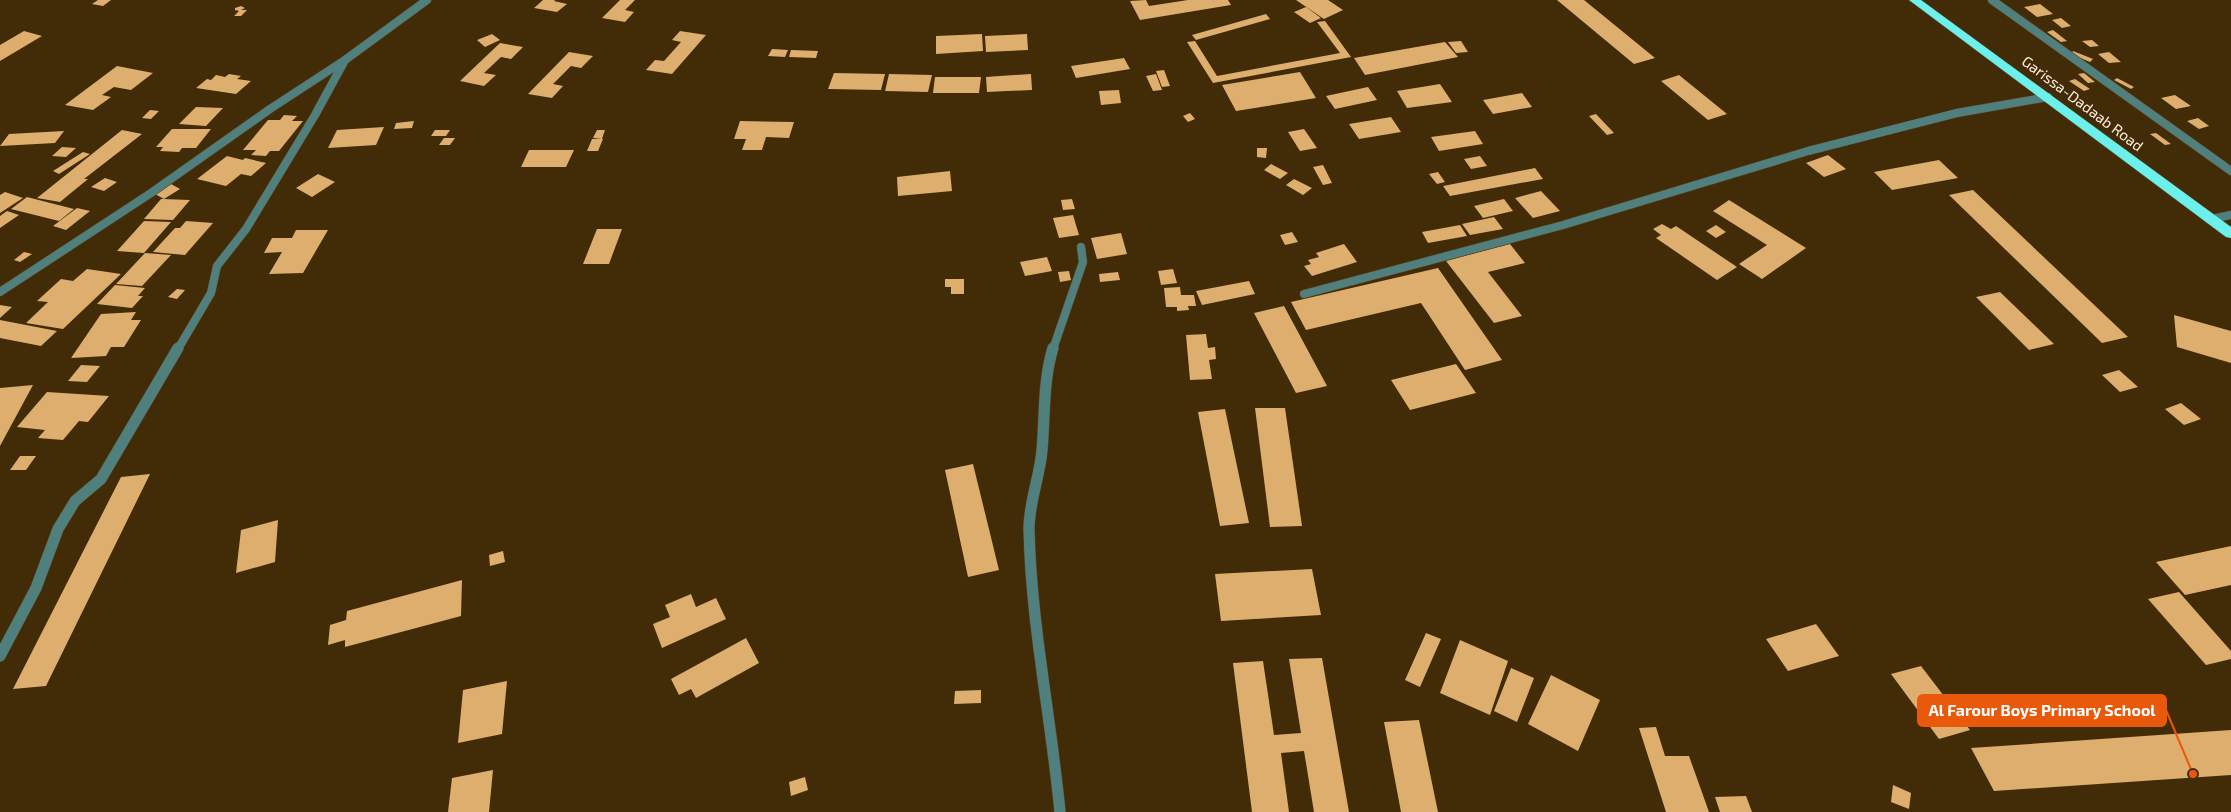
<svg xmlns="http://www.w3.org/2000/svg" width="2231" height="812" viewBox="0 0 2231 812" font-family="'Exo 2',sans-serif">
	<rect width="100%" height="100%" fill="#422b07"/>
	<path fill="#deae6f" d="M98 0H111L103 6 92 4Z
		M543 0H555L554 1 567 4 557 12 534 8Z
		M620 0H635L625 10 634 12 625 22 602 18Z
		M1146 0 1149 6 1188 0H1228L1231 5 1140 20 1130 1Z
		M1296 0H1328L1343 10 1324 19Z
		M1557 0H1584L1655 58 1634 64Z
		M2040 4 2053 14 2037 17 2024 7Z
		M241 6 245 8 241 10H247L241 16H234L239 11 235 10V8Z
		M1306 7 1321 18 1310 23 1294 12Z
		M1266 14 1270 19 1196 40 1192 35Z
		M2061 18 2071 26 2062 28 2052 20Z
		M1325 21 1351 57 1213 83 1187 42 1195 41 1217 76 1340 53 1317 22Z
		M2053 30 2067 41 2061 42 2047 32Z
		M24 31 42 36 0 61V45Z
		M680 31 706 35 672 74 646 70 655 60 664 61 681 42 672 40Z
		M492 34 500 40 485 47 477 40Z
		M982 34 983 51 936 54V36Z
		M1027 34 1028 50 986 52 985 36Z
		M2092 40 2099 46 2090 47 2082 41Z
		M1461 41 1468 52 1456 53 1448 42Z
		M1445 42 1458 57 1365 75 1354 58Z
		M500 43 523 47 511 59 501 57 484 73 496 75 484 86 460 81Z
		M772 49 788 50 785 57 768 56Z
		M791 50 818 51 816 58 789 57Z
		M2073 51 2093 59 2090 62 2071 54Z
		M569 52 593 56 581 68 571 66 553 84 563 86 552 98 528 94Z
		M2109 52 2121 62 2109 63 2098 54Z
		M1124 58 1130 69 1076 78 1071 66Z
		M117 66 153 73 131 90 114 87 102 95 111 97 93 110 65 105Z
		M1164 70 1170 86 1162 87 1156 71Z
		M1300 72 1316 98 1236 111 1222 85Z
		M834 73 885 74 881 90 828 89Z
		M2084 73 2095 82 2088 83 2078 74Z
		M229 74 241 76 237 79 251 81 236 94 196 88 207 79 211 80 216 75 225 77Z
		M889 74 932 75 928 92 885 91Z
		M1031 74 1032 90 987 92 986 77Z
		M1156 74 1162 90 1153 91 1146 76Z
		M1679 75 1727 114 1708 120 1661 81Z
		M935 77H981L979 93H933Z
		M2117 78 2134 87 2131 89 2114 80Z
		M2075 79 2090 89 2084 91 2069 81Z
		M1440 84 1452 102 1407 108 1397 91Z
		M1368 87 1377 100 1335 109 1326 96Z
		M1119 90 1121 103 1101 105 1099 91Z
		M1522 93 1532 107 1493 114 1483 100Z
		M2175 95 2191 106 2176 109 2161 98Z
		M196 107 223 108 206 126 179 124Z
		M150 110 159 111 151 119 142 118Z
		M1190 113 1195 119 1188 122 1183 116Z
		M1596 114 1614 133 1607 135 1589 116Z
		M284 115 297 116 292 121H303L279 151H270L266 156 251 155 256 150H243L268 120H280Z
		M1391 117 1401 132 1359 139 1349 124Z
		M2198 118 2209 126 2199 129 2187 121Z
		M414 121 412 128 394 129 396 123Z
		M740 121 794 122 789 138 766 137 762 150H742L746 139H734Z
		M384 127 376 145 328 148 337 130Z
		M172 129H211L196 148H182L179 152 160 151 163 147H156Z
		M1304 129 1317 148 1300 151 1288 132Z
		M122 130 142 134 84 179H88L60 202 37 198Z
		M435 130H450L446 136H431Z
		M597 130H605L602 139 593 138Z
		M64 131 55 143 0 146 9 134Z
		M1475 131 1483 144 1439 151 1431 137Z
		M2156 133 2171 144 2165 145 2150 134Z
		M444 138H455L450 145H439Z
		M592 139H603L598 151H587Z
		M62 147 76 148 66 157 52 156Z
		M1257 148H1267L1266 158 1257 157Z
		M529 150H574L566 167H521Z
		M83 152 90 154 59 174 53 171Z
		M1828 155 1846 169 1824 177 1806 163Z
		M227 156 243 160 245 158 266 163 251 176 241 174 226 186 197 179Z
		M1480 156 1487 166 1471 169 1464 159Z
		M1939 160 1958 178 1892 190 1874 172Z
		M1271 164 1288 173 1280 179 1264 170Z
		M1323 165 1332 183 1323 185 1313 167Z
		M1535 168 1543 179 1450 196 1443 186Z
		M950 171 952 191 898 196 897 177Z
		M1438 172 1445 182 1437 184 1429 174Z
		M318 174 335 182 312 197 296 188Z
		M105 178 117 182 104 191 91 187Z
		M1294 179 1312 188 1303 195 1286 185Z
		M171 184 180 189 164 199 155 194Z
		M1973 190 2128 337 2102 343 1949 195Z
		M1541 191 1560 211 1533 218 1515 198Z
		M5 192 23 198 0 213V195Z
		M27 197 74 209 59 221 11 209Z
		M161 199H163L190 200 173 220 144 219Z
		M1072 199 1075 209 1063 210 1061 200Z
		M1504 199 1513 211 1483 218 1474 206Z
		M1729 200 1806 248 1762 279 1739 264 1767 245 1713 211Z
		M77 208 90 211 66 230 53 226Z
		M7 211 19 215 0 228V216Z
		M1073 215 1079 235 1059 238 1053 218Z
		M1494 217 1503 229 1470 235 1462 224Z
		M144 221 171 222 144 253 117 251Z
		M186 221 213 223 185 255 153 252 175 228H180Z
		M1662 224 1671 229 1676 226 1737 267 1717 280 1656 238 1661 235 1653 229Z
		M1460 225 1467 236 1428 243 1422 232Z
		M1716 225 1726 232 1716 238 1706 231Z
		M597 229H622L609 264H583Z
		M296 230H328L303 273 269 274 282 252 264 253 272 238H292Z
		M1292 232 1298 242 1285 245 1280 235Z
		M1121 233 1127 254 1097 259 1091 238Z
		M1344 244 1357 262 1312 276 1304 266 1311 264 1308 260 1319 257 1316 253Z
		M1510 244 1525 263 1488 272 1522 316 1494 323 1446 261Z
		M24 252 32 254 20 262 14 260Z
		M145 253 171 255 142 286 116 284Z
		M1047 257 1052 271 1025 276 1020 262Z
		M1438 268 1502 360 1465 370 1421 303 1306 330 1291 302Z
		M87 269 121 274 63 329 26 323 48 302 37 301 61 279 73 281Z
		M1173 269 1177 283 1161 285 1158 271Z
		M1069 271 1071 280 1060 282 1058 272Z
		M1118 272 1120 280 1100 282 1099 274Z
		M945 279H964V294H951V287H945Z
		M1249 281 1255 294 1202 305 1196 291Z
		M115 285 145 288 138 296H143L132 308 97 304Z
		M1180 287 1181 295H1194L1196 306H1188L1189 310 1177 311V307H1166L1164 288Z
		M177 289 185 290 177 299 168 297Z
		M2000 292 2054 344 2029 350 1976 297Z
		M0 305 12 307 0 318Z
		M1284 306 1327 386 1296 393 1254 313Z
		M136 312 131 320H141L124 347H111L106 356 71 358 101 314Z
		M2174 315 2231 331V363L2177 347Z
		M0 320 57 331 41 346 0 338Z
		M1206 334 1208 348 1215 347 1216 359 1209 360 1212 379 1190 380 1186 335Z
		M1456 364 1476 393 1410 410 1391 380Z
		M81 365 100 366 87 382 68 381Z
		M2119 370 2138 387 2120 392 2102 375Z
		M33 385 0 446V388Z
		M47 392 109 396 88 422 79 421 63 440 38 438 45 430 17 427Z
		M2181 403 2201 419 2184 425 2165 409Z
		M1255 408H1285L1302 526 1270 527Z
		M1225 409 1249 523 1220 526 1198 412Z
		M20 456H36L26 470H10Z
		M973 464 999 570 968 577 945 470Z
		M150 474 46 686 13 689 121 477Z
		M278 520 275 562 236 573 241 530Z
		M2231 546V585L2185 595 2156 562Z
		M503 551 505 562 490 566 489 555Z
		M1312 569 1321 615 1221 621 1215 574Z
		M462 580 461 616 345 647V640L328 645 330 625 346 620 347 611Z
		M2179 592 2231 651V659L2206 665 2148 599Z
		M691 594 696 607 716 598 726 619 662 648 653 624 670 617 665 605Z
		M1816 624 1839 656 1788 671 1766 639Z
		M1426 633 1441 639 1420 687 1405 680Z
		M746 638 759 663 696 698 691 689 679 695 671 679Z
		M1460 640 1508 661 1490 715 1440 693Z
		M1322 658 1349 812H1314L1304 751 1281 753 1289 812H1252L1233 663 1263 661 1274 735 1301 733 1289 659Z
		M1921 666 1970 730 1939 739 1891 674Z
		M1511 668 1534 678 1517 722 1494 711Z
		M1551 675 1600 700 1578 751 1528 724Z
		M507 681 502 734 458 743 463 690Z
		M981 690V703L954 704 955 691Z
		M1419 720 1438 812H1401L1384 722Z
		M1656 727 1665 756H1689L1709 812H1666L1639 728Z
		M2231 730V775L1994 791 1971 748Z
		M493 770 489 812H448L452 778Z
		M805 777 808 790 791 796 789 782Z
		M1893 785 1911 793 1909 809 1891 802Z
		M1746 796 1752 812H1720L1715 797Z"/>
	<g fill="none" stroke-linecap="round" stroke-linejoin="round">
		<g stroke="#5c4625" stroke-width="9">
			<path id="street-far1" d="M1992 0 2231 171
				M2212 219 2231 215
				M0 292 151 193 270 109 345 60 427 0
				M1304 294 1563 225 1808 151 1957 113 2048 97
				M178 349 211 293 217 266 246 229 315 115 345 60
				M1053 349 1083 262 1081 247"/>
		</g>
		<g stroke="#5c4625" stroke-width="12">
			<path id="street" d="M1053 348C1043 380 1045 416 1042 450 1040 476 1029 502 1029 529 1031 624 1051 717 1060 812
				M0 656 36 588 58 529 75 501 101 479 178 348"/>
		</g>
		<g stroke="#5c4625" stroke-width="1">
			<path id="highway" d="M1909 0H1921L2231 227V238L2226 237Z"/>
		</g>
		<use href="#street-far1" stroke="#50807e" stroke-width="8"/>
		<use href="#street" stroke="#50807e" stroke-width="11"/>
		<use href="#highway" fill="#6bf0ec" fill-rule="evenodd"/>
	</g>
	<g text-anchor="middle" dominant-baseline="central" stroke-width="5" stroke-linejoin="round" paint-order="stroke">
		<g font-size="15" fill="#fcedda" stroke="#422b07">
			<text transform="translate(2083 103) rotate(37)">Garissa-Dadaab Road</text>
		</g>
	</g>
	<path fill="none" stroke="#e8590c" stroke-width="2" d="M2193 774L2166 710"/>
	<circle fill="#e8590c" stroke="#422b07" stroke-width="2" cx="2193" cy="774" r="5"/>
	<rect fill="#e8590c" stroke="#e8590c" stroke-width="2" x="1918" y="695" width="248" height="31" rx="5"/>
	<g font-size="16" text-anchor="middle" font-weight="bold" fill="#fff">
		<text x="2042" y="716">Al Farour Boys Primary School</text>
	</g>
</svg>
